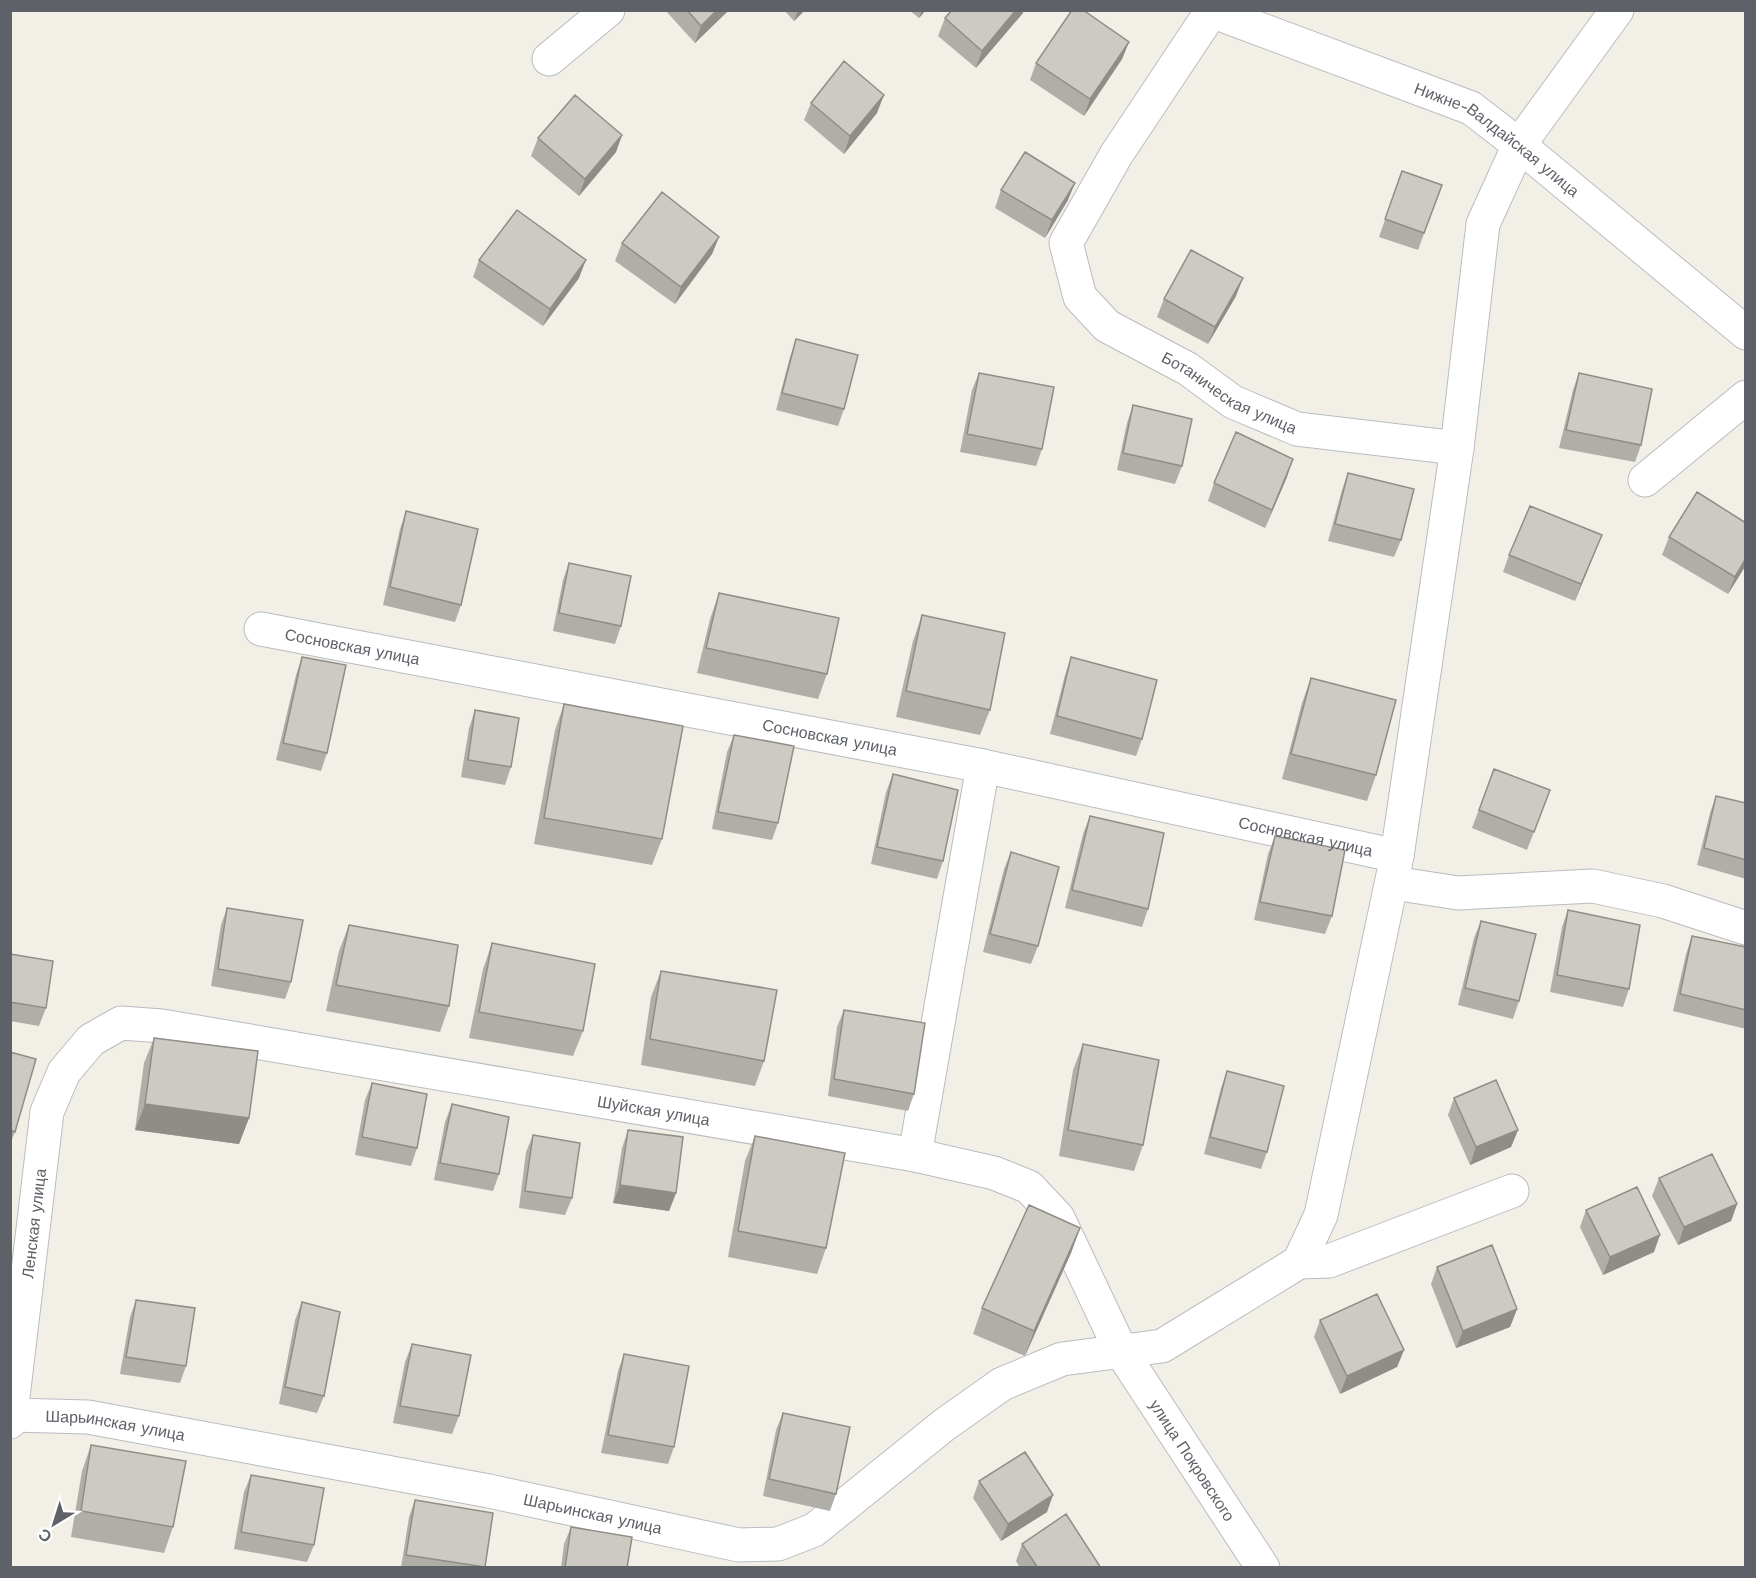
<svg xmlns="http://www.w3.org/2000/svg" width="1756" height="1578" viewBox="0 0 1756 1578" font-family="'Work Sans',sans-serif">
	<rect width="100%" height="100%" fill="#f1efe6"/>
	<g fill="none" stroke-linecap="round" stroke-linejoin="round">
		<g stroke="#b9bcc1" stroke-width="35">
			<g id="minor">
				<path id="s1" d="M1209 10 1471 108 1519 145 1746 333"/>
				<path id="s2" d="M1211 12 1116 155 1066 243 1080 297 1107 326 1188 369 1233 402 1297 429 1457 448"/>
				<path d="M549 59 608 10"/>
				<path d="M1645 480 1746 397"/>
				<path id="s3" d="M261 629 983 766 1397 856"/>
				<path d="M1393 883 1458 893 1593 886 1663 901 1746 928"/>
				<path d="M915 1155 983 766"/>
				<path d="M1299 1262 1329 1261 1512 1191"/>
				<path id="s4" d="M12 1415 88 1417 489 1491 739 1545 778 1544 814 1530 944 1425 1002 1384 1062 1359 1162 1346 1299 1262 1321 1215 1397 856 1457 448 1483 224 1519 145 1617 10"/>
				<path id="s5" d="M10 1422 47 1112 64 1072 91 1040 121 1023 162 1026 915 1155 994 1173 1029 1187 1058 1218 1121 1351 1263 1568"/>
			</g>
		</g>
		<use href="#minor" stroke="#fff" stroke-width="33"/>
	</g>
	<path fill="#b0aea8" d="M665 10H729L695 43Z
		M784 10H805L794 21Z
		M909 10H926L919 18Z
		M1023 13 976 68 938 36 945 18Z
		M1129 42 1122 59 1084 116 1030 80 1036 63Z
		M811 103 877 113 844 154 804 120Z
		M622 135 616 152 579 196 531 156 538 138Z
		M1402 171 1442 185 1418 250 1379 237Z
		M1001 190 1068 200 1045 238 995 208Z
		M719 237 712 254 675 304 615 261 622 243Z
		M479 260 579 278 543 326 473 277Z
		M1236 296 1208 344 1157 317 1164 299Z
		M796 339 844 409 838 426 776 410 790 357Z
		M979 373 1042 449 1036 466 960 452 972 390Z
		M1579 373 1641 445 1635 462 1559 448 1573 390Z
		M1133 405 1182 466 1175 484 1117 470 1127 423Z
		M1348 473 1401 540 1394 557 1328 541 1342 490Z
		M1287 477 1265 528 1208 501 1214 483Z
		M406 511 461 605 455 622 383 605 400 529Z
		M1746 523V565L1728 594 1662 555 1669 537Z
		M1595 552 1575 601 1503 572 1509 555Z
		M569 563 621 626 615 644 553 631 563 580Z
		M719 593 827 674 818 699 697 673 710 619Z
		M922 615 990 710 980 735 896 717 913 641Z
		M302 657 327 753 321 771 276 760 296 675Z
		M1071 657 1142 739 1136 756 1050 734 1065 675Z
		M1311 678 1376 775 1367 801 1282 779 1302 703Z
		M564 704 662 839 652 865 534 844 555 730Z
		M475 710 511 767 505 785 461 777 469 728Z
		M734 735 778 823 772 840 712 829 727 752Z
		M1494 769 1550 790 1527 850 1472 828Z
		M893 774 943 861 937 879 871 864 886 792Z
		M1716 796 1746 803V879L1697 865 1710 813Z
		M1090 816 1148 909 1142 927 1065 908 1083 834Z
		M1275 836 1332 916 1325 934 1254 920 1268 854Z
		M1011 852 1038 946 1031 964 983 952 1004 869Z
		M227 908 291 982 285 999 211 986 221 925Z
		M1568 910 1629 989 1623 1007 1550 992 1562 927Z
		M1481 921 1519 1001 1513 1019 1458 1005 1474 938Z
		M349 925 449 1006 440 1032 326 1011 339 951Z
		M1692 936 1746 947V1029L1673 1011 1686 954Z
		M492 943 583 1031 573 1056 469 1038 483 969Z
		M10 954 46 1008 39 1026 10 1021Z
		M661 971 764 1061 755 1086 641 1065 651 997Z
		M844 1010 914 1094 908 1111 828 1096 837 1027Z
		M154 1038 249 1118 239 1144 135 1130 144 1063Z
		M1083 1044 1143 1145 1134 1171 1059 1156 1073 1070Z
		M10 1052 15 1132 10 1144Z
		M1227 1071 1267 1152 1261 1169 1204 1154 1221 1088Z
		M372 1083 417 1148 411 1166 355 1155 365 1100Z
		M1454 1098 1518 1130 1511 1147 1470 1165 1448 1115Z
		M452 1104 499 1174 493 1191 434 1180 445 1122Z
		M628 1130 676 1193 669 1211 613 1203 622 1148Z
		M533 1135 572 1198 565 1215 519 1208 526 1152Z
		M755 1136 826 1248 817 1274 728 1257 745 1161Z
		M1659 1178 1737 1204 1731 1221 1678 1245 1652 1196Z
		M1586 1210 1654 1252 1603 1275 1580 1227Z
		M1080 1228 1071 1253 1025 1356 973 1334 982 1308Z
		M1437 1267 1517 1309 1510 1327 1456 1348 1431 1284Z
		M136 1300 186 1366 180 1383 120 1374 130 1317Z
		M302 1302 324 1396 317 1413 279 1404 295 1320Z
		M1320 1320 1404 1350 1397 1367 1340 1394 1314 1337Z
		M412 1344 459 1416 452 1434 393 1423 405 1362Z
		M624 1354 674 1447 668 1464 601 1453 618 1371Z
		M783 1413 836 1494 830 1511 763 1496 776 1430Z
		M91 1445 173 1527 164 1553 71 1537 82 1471Z
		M251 1475 314 1545 307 1562 234 1549 244 1492Z
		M979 1481 1047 1512 1001 1541 973 1498Z
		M415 1500 493 1513 485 1568H401L409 1517Z
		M571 1527 627 1568H561L564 1544Z
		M1022 1544 1101 1568H1020L1016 1561Z"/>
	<path fill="#908d88" d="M717 10H729L695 43 701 26Z
		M798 10H805L794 21Z
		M922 10H926L919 18Z
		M1016 10H1023V13L976 68 982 51Z
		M1129 42 1122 59 1084 116 1090 99Z
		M884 95 877 113 844 154 850 136Z
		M622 135 616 152 579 196 585 179Z
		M1075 183 1068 200 1045 238 1052 220Z
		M719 237 712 254 675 304 681 287Z
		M586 260 579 278 543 326 550 309Z
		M1243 278 1236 296 1208 344 1215 327Z
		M1293 459 1287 477 1265 528 1272 510Z
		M1602 535 1595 552 1575 601 1581 584Z
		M1746 558V565L1728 594 1735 577Z
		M145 1104 249 1118 239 1144 135 1130Z
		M1518 1130 1511 1147 1470 1165 1476 1147Z
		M620 1185 676 1193 669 1211 613 1203Z
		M1737 1204 1731 1221 1678 1245 1684 1227Z
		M1080 1228 1071 1253 1025 1356 1034 1331Z
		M1660 1235 1654 1252 1603 1275 1610 1257Z
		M1517 1309 1510 1327 1456 1348 1463 1331Z
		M1404 1350 1397 1367 1340 1394 1347 1376Z
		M1053 1495 1047 1512 1001 1541 1008 1524Z"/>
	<path fill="#cdcac3" stroke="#908d88" stroke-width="1.5" d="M687 10H717L701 26Z
		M952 10H1016L982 51 945 18Z
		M1072 10H1083L1129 42 1090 99 1036 63Z
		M844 61 884 95 850 136 811 103Z
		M575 95 622 135 585 179 538 138Z
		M1025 152 1075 183 1052 220 1001 190Z
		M1402 171 1442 185 1424 233 1385 219Z
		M662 192 719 237 681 287 622 243Z
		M517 210 586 260 550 309 479 260Z
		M1191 250 1243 278 1215 327 1164 299Z
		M796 339 858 355 844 409 782 393Z
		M979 373 1054 387 1042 449 967 434Z
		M1579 373 1652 389 1641 445 1566 430Z
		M1133 405 1192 419 1182 466 1123 453Z
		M1236 432 1293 459 1272 510 1214 483Z
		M1348 473 1414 489 1401 540 1335 524Z
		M1697 492 1746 523V558L1735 577 1669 537Z
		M1530 506 1602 535 1581 584 1509 555Z
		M406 511 478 529 461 605 390 587Z
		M569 563 631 576 621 626 559 613Z
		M719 593 839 618 827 674 706 648Z
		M922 615 1005 633 990 710 906 691Z
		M302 657 346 665 327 753 283 743Z
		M1071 657 1157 680 1142 739 1057 716Z
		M1311 678 1396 700 1376 775 1291 754Z
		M564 704 683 726 662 839 544 818Z
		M475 710 519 718 511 767 468 760Z
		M734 735 794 746 778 823 718 812Z
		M1494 769 1550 790 1534 832 1479 810Z
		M893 774 958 790 943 861 877 847Z
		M1716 796 1746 803V860L1704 848Z
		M1090 816 1164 833 1148 909 1072 890Z
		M1275 836 1345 850 1332 916 1260 902Z
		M1011 852 1059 867 1038 946 990 934Z
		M227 908 303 920 291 982 218 969Z
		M1568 910 1640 925 1629 989 1557 975Z
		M1481 921 1536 934 1519 1001 1465 988Z
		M349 925 458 945 449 1006 336 985Z
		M1692 936 1746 947V1010L1680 994Z
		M492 943 595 964 583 1031 479 1012Z
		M10 954 53 961 46 1008 10 1002Z
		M661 971 777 990 764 1061 650 1039Z
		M844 1010 925 1023 914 1094 834 1079Z
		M154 1038 258 1051 249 1118 145 1104Z
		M1083 1044 1159 1060 1143 1145 1068 1130Z
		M10 1052 36 1059 15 1132 10 1130Z
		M1227 1071 1284 1086 1267 1152 1210 1137Z
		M1496 1080 1518 1130 1476 1147 1454 1098Z
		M372 1083 427 1094 417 1148 362 1137Z
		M452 1104 509 1117 499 1174 440 1163Z
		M628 1130 683 1137 676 1193 620 1185Z
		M533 1135 580 1143 572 1198 525 1191Z
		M755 1136 845 1153 826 1248 738 1231Z
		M1712 1154 1737 1204 1684 1227 1659 1178Z
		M1637 1187 1660 1235 1610 1257 1586 1210Z
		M1029 1205 1080 1228 1034 1331 982 1308Z
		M1492 1245 1517 1309 1463 1331 1437 1267Z
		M1377 1294 1404 1350 1347 1376 1320 1320Z
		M136 1300 195 1308 186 1366 126 1357Z
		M302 1302 340 1312 324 1396 285 1387Z
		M412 1344 471 1355 459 1416 400 1406Z
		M624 1354 689 1366 674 1447 608 1435Z
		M783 1413 850 1427 836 1494 769 1479Z
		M91 1445 186 1461 173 1527 81 1511Z
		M1025 1452 1053 1495 1008 1524 979 1481Z
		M251 1475 324 1488 314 1545 241 1532Z
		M415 1500 493 1513 485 1567 406 1555Z
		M1066 1514 1101 1568H1038L1022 1544Z
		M571 1527 632 1537 627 1568H565Z"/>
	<g text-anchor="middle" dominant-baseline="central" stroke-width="4.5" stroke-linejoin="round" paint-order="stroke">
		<g font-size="16" fill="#5e6268" stroke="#fff">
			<text stroke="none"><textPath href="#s1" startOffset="318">Нижне-Валдайская улица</textPath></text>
			<text stroke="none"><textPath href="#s2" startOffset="508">Ботаническая улица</textPath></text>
			<text stroke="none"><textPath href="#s3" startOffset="93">Сосновская улица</textPath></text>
			<text stroke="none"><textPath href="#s3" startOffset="579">Сосновская улица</textPath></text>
			<text stroke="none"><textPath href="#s3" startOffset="1065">Сосновская улица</textPath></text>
			<text stroke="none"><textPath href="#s5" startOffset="972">Шуйская улица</textPath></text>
			<text stroke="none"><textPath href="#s5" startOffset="200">Ленская улица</textPath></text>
			<text stroke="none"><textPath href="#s4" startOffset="104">Шарьинская улица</textPath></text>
			<text stroke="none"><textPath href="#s5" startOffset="1676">улица Покровского</textPath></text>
			<text stroke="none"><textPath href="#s4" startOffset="590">Шарьинская улица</textPath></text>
		</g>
	</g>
	<rect width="1756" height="1578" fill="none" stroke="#5e6268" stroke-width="24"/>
	<g transform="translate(54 1524) rotate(218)" stroke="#ffffff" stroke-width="4.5" paint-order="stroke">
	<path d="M0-4.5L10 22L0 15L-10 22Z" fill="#5e6268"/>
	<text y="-9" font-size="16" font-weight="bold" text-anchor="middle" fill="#5e6268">С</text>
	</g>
</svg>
